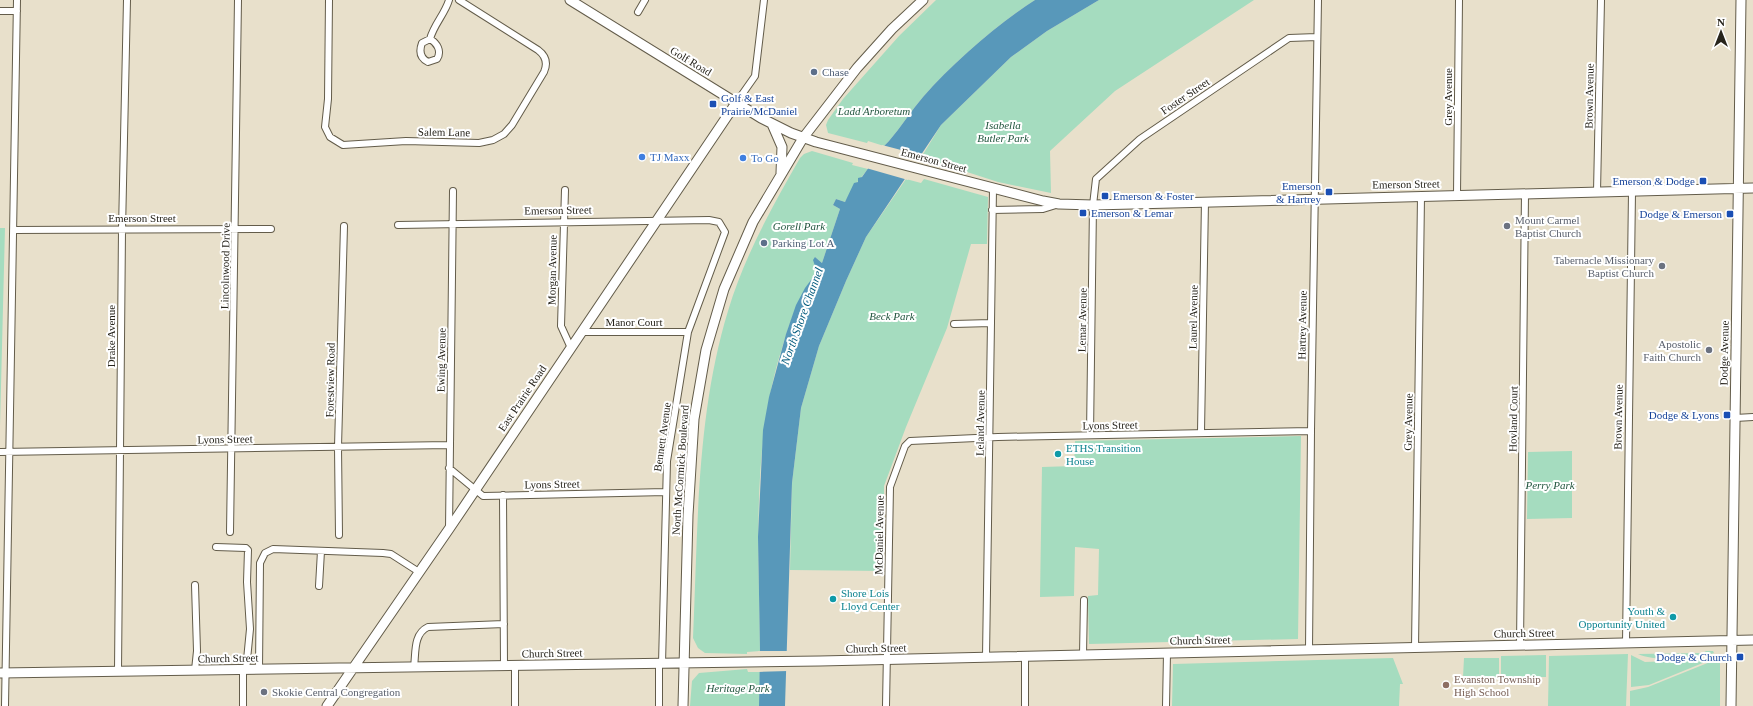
<svg xmlns="http://www.w3.org/2000/svg" width="1753" height="706" viewBox="0 0 1753 706" font-family="Georgia,serif">
	<rect width="100%" height="100%" fill="#e8e0cb"/>
	<path fill="#a5dcbf" d="M936 0H1035C995 26 954 62 923 97 911 111 901 127 889 141L884 146 868 141 867 143 828 133 826 125 828 120 843 99 899 36Z
		M1099 0H1254L1115 91 1050 151 1051 193 998 182 936 162 937 160 922 156 941 125 1011 57 1047 31Z
		M812 151 853 163 852 165 868 169 855 185 845 202 836 199 833 205 840 209 822 263 815 257 818 271C799 296 791 318 782 348 751 445 759 551 760 651L747 652V654L705 653 698 648 693 638C698 530 696 416 728 311 744 257 772 207 800 158L804 154Z
		M906 179 921 183 924 179 988 197 987 244H971L947 328 906 427 884 486V571L790 570 792 483 801 408 819 346 846 281 866 237Z
		M0 228H5L0 426Z
		M1301 436 1298 639 1089 644 1088 596 1098 595 1099 549 1075 547 1074 596 1040 597 1042 467 1074 466 1075 441Z
		M1572 451V518L1527 519 1528 452Z
		M1706 651H1713L1714 653C1696 659 1655 662 1638 654L1703 653Z
		M1628 654 1626 706H1548L1549 656Z
		M1546 655V677H1501V656Z
		M1631 655 1645 662 1699 660 1715 656V658L1649 685 1631 687Z
		M1393 658 1403 684H1400L1399 706H1172L1173 664Z
		M1464 658H1499V677H1463Z
		M1720 658V706H1630V691L1648 687Z
		M747 669 748 672H760L759 706H690L692 681 699 673Z"/>
	<path fill="#5898ba" d="M1035 0H1099L1047 31 1011 57 941 125 866 237 846 281 819 346 801 408 792 483 785 706H759L760 651 758 537 763 430 769 397 786 334 796 305 805 288 817 272 813 260 815 257 822 263 840 209 833 205 836 199 845 202 854 183 858 182V178L862 177 884 146 889 141C901 127 911 111 923 97 954 62 995 26 1035 0Z"/>
	<path fill="#e8e0cb" d="M882 145 924 156 908 180 866 168Z
		M758 651H788V671L758 672Z"/>
	<g fill="none" stroke-linecap="round" stroke-linejoin="round">
		<g stroke="#635c4a" stroke-width="8">
			<path id="street" d="M329 0 328 99 325 127 330 137 343 145 406 141 479 143 493 140 504 134 512 125 544 72C548 63 546 56 538 50L459 0
				M0 11H17
				M638 12 645 0
				M430 39C437 43 442 51 437 59L428 62C420 58 419 51 422 43Z
				M430 39C434 24 445 14 449 0
				M736 103 755 76 764 0
				M565 190 561 326 571 348
				M1597 192 1601 0
				M1457 195 1459 0
				M992 210 1043 209 1056 205
				M398 225 709 220 719 222 725 232 688 332 667 461 662 664
				M13 230 271 229
				M954 324 991 323
				M581 332H688
				M1735 418 1753 417
				M1201 432 1205 201
				M1090 435 1093 205 1096 179 1140 139 1289 38 1317 37
				M0 452 449 445
				M449 468 483 496 666 492
				M503 495 504 666
				M449 529 453 191
				M230 532 238 0
				M339 535 338 447 344 226
				M216 547 246 548 248 550 247 582 250 629 246 670
				M195 585 197 651 195 670
				M319 586 321 551
				M1626 643 1632 192
				M1520 645 1525 194
				M1415 648 1421 196
				M1309 650 1311 431 1318 0
				M1083 655 1084 600
				M986 657 993 189
				M659 664V706
				M414 667C416 653 413 634 428 627L504 624
				M259 669 260 563 265 553 273 549 383 553 391 554 419 572
				M118 671 122 230 127 0
				M5 706 17 0
				M243 706V670
				M515 706V666
				M886 706 890 487 905 446 910 441 998 437 1311 431
				M1025 706V657
				M1166 706 1167 653"/>
		</g>
		<g stroke="#635c4a" stroke-width="11">
			<path id="secondary" d="M570 0 761 118 791 133 816 142 1043 201 1059 204 1093 205 1753 188
				M772 124 782 147 781 173
				M0 673 820 661 1753 640
				M327 706 449 529 736 103
				M683 706 688 515 694 419 706 350 724 289 753 222 803 138 857 68 892 29 923 0
				M1731 706 1741 0"/>
		</g>
		<use href="#street" stroke="#fff" stroke-width="6"/>
		<use href="#secondary" stroke="#fff" stroke-width="9"/>
	</g>
	<g fill="#5c6f8a" stroke="#fff" stroke-width="1.5">
		<circle cx="814" cy="72" r="4"/>
		<circle cx="764" cy="243" r="4"/>
	</g>
	<g fill="#1a4fb4" stroke="#fff" stroke-width="1.5">
		<rect x="709" y="100" width="8" height="8" rx="2"/>
		<rect x="1699" y="177" width="8" height="8" rx="2"/>
		<rect x="1325" y="188" width="8" height="8" rx="2"/>
		<rect x="1101" y="192" width="8" height="8" rx="2"/>
		<rect x="1079" y="209" width="8" height="8" rx="2"/>
		<rect x="1726" y="210" width="8" height="8" rx="2"/>
		<rect x="1723" y="411" width="8" height="8" rx="2"/>
		<rect x="1736" y="653" width="8" height="8" rx="2"/>
	</g>
	<g fill="#3f7fe0" stroke="#fff" stroke-width="1.5">
		<circle cx="642" cy="157" r="4"/>
		<circle cx="743" cy="158" r="4"/>
	</g>
	<g fill="#6b7280" stroke="#fff" stroke-width="1.5">
		<circle cx="1507" cy="226" r="4"/>
		<circle cx="1662" cy="266" r="4"/>
		<circle cx="1709" cy="350" r="4"/>
		<circle cx="264" cy="692" r="4"/>
	</g>
	<g fill="#0f9aa8" stroke="#fff" stroke-width="1.5">
		<circle cx="1058" cy="454" r="4"/>
		<circle cx="833" cy="599" r="4"/>
		<circle cx="1673" cy="617" r="4"/>
	</g>
	<circle fill="#8d6e63" stroke="#fff" stroke-width="1.5" cx="1446" cy="685" r="4"/>
	<g text-anchor="middle" dominant-baseline="central" stroke-width="4" stroke-linejoin="round" paint-order="stroke">
		<g font-size="11" fill="#27241c" stroke="#fff">
			<text transform="translate(691 61) rotate(31)">Golf Road</text>
			<text transform="translate(1185 96) rotate(-34)">Foster Street</text>
			<text transform="translate(1589 96) rotate(-89)">Brown Avenue</text>
			<text transform="translate(1448 97) rotate(-90)">Grey Avenue</text>
			<text transform="translate(444 132) rotate(1)">Salem Lane</text>
			<text transform="translate(934 160) rotate(15)">Emerson Street</text>
			<text transform="translate(1406 184) rotate(-1)">Emerson Street</text>
			<text transform="translate(558 210) rotate(-1)">Emerson Street</text>
			<text x="142" y="218">Emerson Street</text>
			<text transform="translate(225 266) rotate(-89)">Lincolnwood Drive</text>
			<text transform="translate(552 270) rotate(-89)">Morgan Avenue</text>
			<text transform="translate(1193 317) rotate(-89)">Laurel Avenue</text>
			<text transform="translate(1082 320) rotate(-89)">Lemar Avenue</text>
			<text x="634" y="322">Manor Court</text>
			<text transform="translate(1302 325) rotate(-89)">Hartrey Avenue</text>
			<text transform="translate(111 336) rotate(-90)">Drake Avenue</text>
			<text transform="translate(1724 353) rotate(-89)">Dodge Avenue</text>
			<text transform="translate(441 360) rotate(-89)">Ewing Avenue</text>
			<text transform="translate(330 380) rotate(-89)">Forestview Road</text>
			<text transform="translate(522 398) rotate(-56)">East Prairie Road</text>
			<text transform="translate(1618 417) rotate(-89)">Brown Avenue</text>
			<text transform="translate(1513 419) rotate(-89)">Hovland Court</text>
			<text transform="translate(1408 422) rotate(-89)">Grey Avenue</text>
			<text transform="translate(980 423) rotate(-89)">Leland Avenue</text>
			<text transform="translate(1110 425) rotate(-1)">Lyons Street</text>
			<text transform="translate(662 437) rotate(-82)">Bennett Avenue</text>
			<text transform="translate(225 439) rotate(-1)">Lyons Street</text>
			<text transform="translate(680 470) rotate(-86)">North McCormick Boulevard</text>
			<text transform="translate(552 484) rotate(-1)">Lyons Street</text>
			<text transform="translate(879 535) rotate(-89)">McDaniel Avenue</text>
			<text transform="translate(1524 633) rotate(-1)">Church Street</text>
			<text transform="translate(1200 640) rotate(-1)">Church Street</text>
			<text transform="translate(876 648) rotate(-1)">Church Street</text>
			<text transform="translate(552 653) rotate(-1)">Church Street</text>
			<text transform="translate(228 658) rotate(-1)">Church Street</text>
		</g>
		<g font-size="11" fill="#4e5e75" stroke="#fff" text-anchor="start">
			<text x="822" y="72">Chase</text>
			<text x="772" y="243">Parking Lot A</text>
		</g>
		<g font-size="11" fill="#164399" stroke="#fff" text-anchor="end">
			<text x="721" y="98" text-anchor="start">Golf &amp; East<tspan x="721" dy="13">Prairie/McDaniel</tspan></text>
			<text x="1695" y="181">Emerson &amp; Dodge</text>
			<text x="1321" y="186">Emerson<tspan x="1321" dy="13">&amp; Hartrey</tspan></text>
			<text x="1113" y="196" text-anchor="start">Emerson &amp; Foster</text>
			<text x="1091" y="213" text-anchor="start">Emerson &amp; Lemar</text>
			<text x="1722" y="214">Dodge &amp; Emerson</text>
			<text x="1719" y="415">Dodge &amp; Lyons</text>
			<text x="1732" y="657">Dodge &amp; Church</text>
		</g>
		<g font-size="11" font-style="italic" fill="#20543d" stroke="#fff">
			<text x="874" y="111">Ladd Arboretum</text>
			<text x="1003" y="125">Isabella<tspan x="1003" dy="13">Butler Park</tspan></text>
			<text x="799" y="226">Gorell Park</text>
			<text x="892" y="316">Beck Park</text>
			<text x="1550" y="485">Perry Park</text>
			<text x="738" y="688">Heritage Park</text>
		</g>
		<g font-size="11" fill="#366cbe" stroke="#fff" text-anchor="start">
			<text x="650" y="157">TJ Maxx</text>
			<text x="751" y="158">To Go</text>
		</g>
		<g font-size="11" fill="#5b616d" stroke="#fff" text-anchor="start">
			<text x="1515" y="220">Mount Carmel<tspan x="1515" dy="13">Baptist Church</tspan></text>
			<text x="1654" y="260" text-anchor="end">Tabernacle Missionary<tspan x="1654" dy="13">Baptist Church</tspan></text>
			<text x="1701" y="344" text-anchor="end">Apostolic<tspan x="1701" dy="13">Faith Church</tspan></text>
			<text x="272" y="692">Skokie Central Congregation</text>
		</g>
		<g font-size="11" fill="#0d838f" stroke="#fff" text-anchor="start">
			<text x="1066" y="448">ETHS Transition<tspan x="1066" dy="13">House</tspan></text>
			<text x="841" y="593">Shore Lois<tspan x="841" dy="13">Lloyd Center</tspan></text>
			<text x="1665" y="611" text-anchor="end">Youth &amp;<tspan x="1665" dy="13">Opportunity United</tspan></text>
		</g>
		<g font-size="11" fill="#785e54" stroke="#fff" text-anchor="start">
			<text x="1454" y="679">Evanston Township<tspan x="1454" dy="13">High School</tspan></text>
		</g>
		<g font-size="12" font-style="italic" fill="#045c7e" stroke="#fff">
			<text transform="translate(802 316) rotate(-70)">North Shore Channel</text>
		</g>
	</g>
	<g transform="translate(1721 32)" stroke="#ffffff" stroke-width="3" paint-order="stroke">
	<path d="M0-3L7 15L0 10L-7 15Z" fill="#27241c"/>
	<text y="-6" font-size="11" font-weight="bold" text-anchor="middle" fill="#27241c">N</text>
	</g>
</svg>
